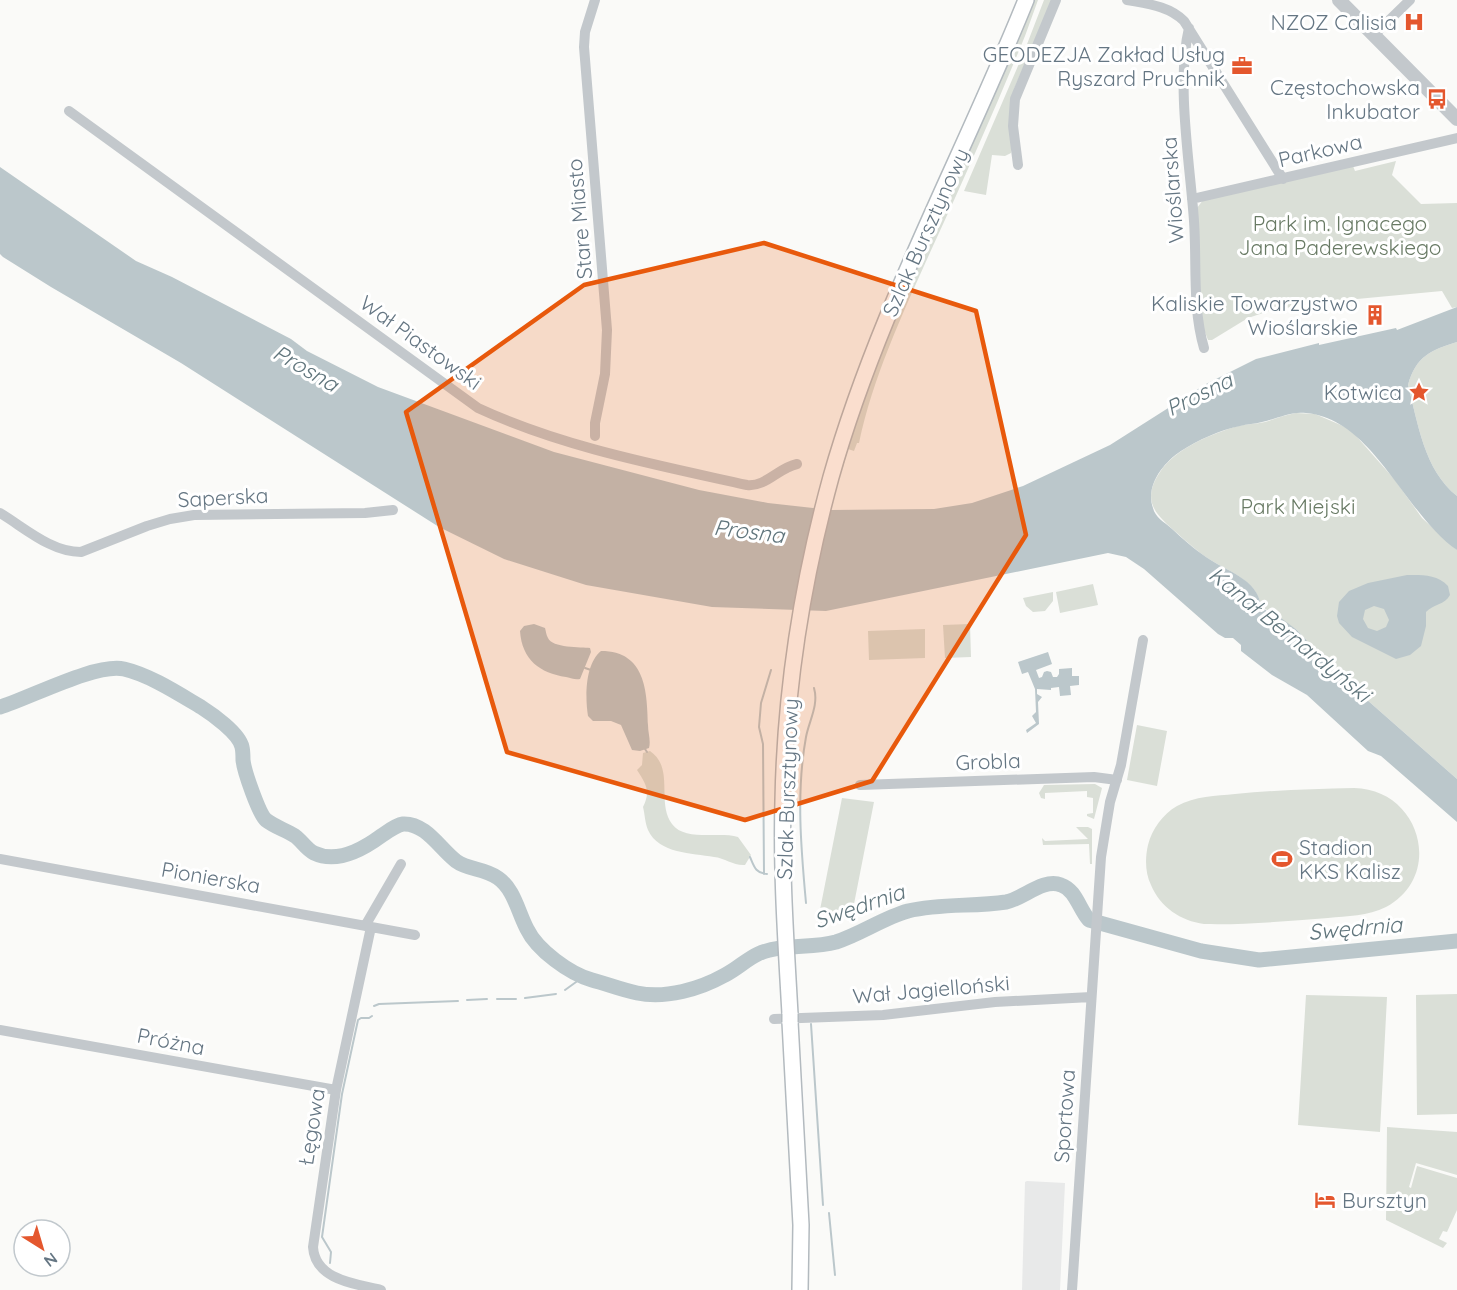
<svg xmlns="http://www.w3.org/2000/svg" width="1457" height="1290" viewBox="0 0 1457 1290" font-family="Quicksand,sans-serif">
	<rect width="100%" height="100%" fill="#fafaf8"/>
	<path fill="#e8e9e9" d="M1027 1181 1065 1183 1060 1290H1022L1025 1182Z"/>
	<path fill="#dadfd7" d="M1032 0H1038L1025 36C996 107 965 177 933 246 905 308 873 376 859 443H857L854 451 848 449 843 467 839 466 866 383Z
		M1044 0H1052L1014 89 1011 153 1005 156 992 155 986 195 964 191 1024 52Z
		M1396 161 1392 175 1421 204 1457 203V307L1452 308 1442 291 1325 302 1272 310 1248 318 1212 340H1208L1201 322 1197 208 1203 200 1353 166 1355 171Z
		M1457 342V496C1424 470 1418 423 1408 385 1416 356 1431 350 1457 342Z
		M1296 413 1315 414 1350 429 1395 480 1422 518 1457 550V779L1341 677 1297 630 1261 606C1258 581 1228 571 1209 559 1198 552 1187 542 1177 533 1155 514 1141 501 1160 472 1176 448 1211 434 1238 426 1247 424 1256 424 1265 422 1275 419 1285 415 1296 413Z
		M1093 584 1098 605 1060 613 1056 592Z
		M1053 592V601L1045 611 1033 612 1026 606 1023 598Z
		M970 624 971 657 945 658 943 625Z
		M925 629V658L869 660 868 631Z
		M1137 725 1167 731 1157 786 1127 780Z
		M650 751C675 768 656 802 672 824 685 842 720 831 738 837L751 855 745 865C734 866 725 858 714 857 692 853 659 854 648 830 645 823 645 815 643 807 651 791 646 784 637 770L642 765 643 753Z
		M1095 784 1102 788 1094 819 1087 816V814L1093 813V798L1087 797V791L1045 793V799L1041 798 1039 793 1044 785Z
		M1354 788C1420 789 1445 875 1386 907 1368 916 1347 916 1328 918 1287 921 1245 925 1204 924 1181 921 1160 907 1151 885 1145 873 1145 858 1148 845 1152 829 1163 814 1177 806 1195 796 1216 796 1235 794 1275 790 1314 789 1354 788Z
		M842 798 874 802 853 909 817 925Z
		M1076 827H1088L1092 829V864H1090L1089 844 1043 845 1042 838 1045 841 1088 839Z
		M1457 994V1114L1417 1115 1416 995Z
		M1306 995 1387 997 1380 1132 1298 1125Z
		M1387 1127 1457 1132V1175L1416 1163 1409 1187 1411 1188 1417 1166 1457 1178V1210L1447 1232 1443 1231 1439 1239 1447 1243 1443 1248 1386 1220Z"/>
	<path fill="#bbc7cb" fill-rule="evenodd" d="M0 167 136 261 172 277 291 339 307 351 378 387 554 452 699 490 768 503 831 510 934 509 972 503 1023 486 1110 445 1206 384 1256 359 1319 343V345L1396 328 1397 330 1457 307V342C1431 350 1416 356 1408 385 1418 423 1424 470 1457 496V550C1404 514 1374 419 1306 413 1290 411 1277 419 1262 422 1255 424 1247 424 1240 426 1220 430 1198 440 1181 451 1163 463 1145 486 1153 508 1155 517 1164 522 1171 528 1182 538 1194 549 1206 557 1226 571 1258 579 1261 606L1268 612H1273L1297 630 1341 677 1457 779V822L1381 756 1368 751 1307 695 1272 675 1241 651V645L1233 638H1225L1218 634 1144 569 1126 557 1108 553 826 611 712 607 586 585 504 559 439 527 181 363 51 287 3 257 0 254Z
		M1407 575C1422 575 1437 574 1448 586L1450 595C1445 605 1433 604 1426 612V626L1421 646 1410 655 1396 659 1352 637 1339 623 1337 616 1339 602 1349 591 1368 583ZM1374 606 1384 609 1389 620 1386 627 1377 631 1368 628 1363 619 1365 610Z
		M534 624 545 628C546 631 546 635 548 638 552 648 581 647 590 648L591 652 580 679C574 680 572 678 566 677 540 673 522 660 520 631L524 626Z
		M601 651C646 651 647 692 648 725 648 733 651 740 649 748L640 751 632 750 621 725 611 721H593L588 716C585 697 585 664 601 651Z
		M1048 652 1052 664 1036 670 1039 678 1042 677 1044 672 1047 671 1051 672 1053 677H1057L1059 674V669L1072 668V676H1079V685L1070 686 1071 695 1060 696 1059 687 1051 688V690L1037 689V694L1042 697 1038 702 1039 724 1027 733 1026 730 1036 723 1032 716 1036 712 1035 689 1028 672 1022 674 1018 662Z"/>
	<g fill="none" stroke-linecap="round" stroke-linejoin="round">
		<path stroke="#bbc7cb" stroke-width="2" d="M585 668 591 670
			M645 749 647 752
			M750 857C754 866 755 873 767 874
			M764 874 763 744 759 727 761 703 771 670
			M806 903C801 849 796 791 806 737 809 721 819 705 814 688
			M565 990 583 977
			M525 998 556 994
			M497 999H516
			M467 1000 487 999
			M374 1006 379 1004 458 1001
			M811 1024 823 1205
			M829 1213 835 1275
			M330 1263 331 1252 322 1237 342 1094 358 1020 361 1018H369L372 1016"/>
		<path stroke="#bbc7cb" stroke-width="15" d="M0 707C30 698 95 663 124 669 150 675 179 694 201 707 212 714 239 733 242 747 243 751 243 756 243 760 244 771 259 814 266 820 275 827 286 830 295 836 302 841 306 849 314 853 337 864 362 850 381 836 387 832 396 825 403 824 426 823 440 849 456 861 468 870 484 868 498 878 514 889 518 912 527 929 537 950 570 974 592 980 607 984 622 990 637 993 666 999 700 989 725 975 737 969 747 959 758 954 782 943 811 949 836 942 861 934 883 918 908 911 941 903 973 907 1006 902 1023 899 1043 878 1061 885 1076 890 1079 909 1089 920L1201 951 1259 960 1457 941"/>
		<g stroke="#b3babf" stroke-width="18">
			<path id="secondary" d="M790 1014C786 943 781 872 783 801 785 691 802 583 831 477 878 311 962 159 1026 0
				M790 1022 801 1225 800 1290"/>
		</g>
		<path stroke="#c3c8cc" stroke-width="10" d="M1127 0C1148 4 1169 6 1184 21L1283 179
			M1189 28C1176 83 1190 164 1194 221 1197 263 1192 307 1204 348
			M1374 35 1410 0
			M69 111 478 408C562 447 657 465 747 485 766 487 778 468 797 464
			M1018 165 1013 126 1015 99 1056 0
			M1192 199 1457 138
			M595 436V423L605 374 607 330 584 47 585 32 595 0
			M0 513C25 528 51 552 81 552L147 526 170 519 194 515 365 513 393 510
			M860 785 1094 777 1117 780
			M0 859 415 935
			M365 926 401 864
			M371 927 336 1090 313 1247C315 1280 356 1284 381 1290
			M774 1019 883 1015 995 1002 1091 997
			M0 1030 336 1090
			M1072 1290 1101 857 1110 802 1121 765 1143 640"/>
		<path stroke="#c3c8cc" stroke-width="14" d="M1339 0 1457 119"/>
		<use href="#secondary" stroke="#fff" stroke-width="15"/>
		<g stroke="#b3babf" stroke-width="18" stroke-linecap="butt">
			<path id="secondary-bridge" d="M790 1014V1022"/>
		</g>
		<use href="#secondary-bridge" stroke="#fff" stroke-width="15"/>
	</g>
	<path fill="#e8590c" fill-opacity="0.2" stroke="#e8590c" stroke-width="4.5" stroke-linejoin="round" d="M764 243 976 311 1026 535 872 781 745 820 507 752 406 412 584 285Z"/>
	<defs>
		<g id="hospital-bare" transform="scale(1.62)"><path d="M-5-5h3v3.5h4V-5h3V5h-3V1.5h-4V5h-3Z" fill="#e4572e" stroke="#fff" stroke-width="2.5" paint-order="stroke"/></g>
		<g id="office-bare" transform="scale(1.62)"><path d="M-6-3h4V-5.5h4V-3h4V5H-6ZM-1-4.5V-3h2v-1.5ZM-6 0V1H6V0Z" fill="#e4572e" stroke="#fff" stroke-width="2.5" paint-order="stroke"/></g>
		<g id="bus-bare" transform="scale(1.62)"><path d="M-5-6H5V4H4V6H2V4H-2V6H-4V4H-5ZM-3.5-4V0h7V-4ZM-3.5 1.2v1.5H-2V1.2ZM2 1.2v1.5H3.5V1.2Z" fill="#e4572e" stroke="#fff" stroke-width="2.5" paint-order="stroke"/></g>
		<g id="building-bare" transform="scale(1.62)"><path d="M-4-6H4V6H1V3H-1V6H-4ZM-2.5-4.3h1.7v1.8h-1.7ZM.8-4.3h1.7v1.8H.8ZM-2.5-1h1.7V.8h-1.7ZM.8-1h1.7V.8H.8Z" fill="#e4572e" stroke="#fff" stroke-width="2.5" paint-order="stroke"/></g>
		<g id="sight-bare" transform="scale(1.62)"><path d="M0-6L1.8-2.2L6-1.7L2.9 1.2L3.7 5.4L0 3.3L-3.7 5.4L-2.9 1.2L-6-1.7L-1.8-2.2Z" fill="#e4572e" stroke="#fff" stroke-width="2.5" paint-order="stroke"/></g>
		<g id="stadium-bare" transform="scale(1.62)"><path d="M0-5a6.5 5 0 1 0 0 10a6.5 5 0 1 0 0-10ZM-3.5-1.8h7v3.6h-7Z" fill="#e4572e" stroke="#fff" stroke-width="2.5" paint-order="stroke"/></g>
		<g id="hotel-bare" transform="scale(1.62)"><path d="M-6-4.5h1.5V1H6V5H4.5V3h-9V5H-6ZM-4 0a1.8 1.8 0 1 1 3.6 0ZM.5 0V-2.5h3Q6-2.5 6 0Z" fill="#e4572e" stroke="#fff" stroke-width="2.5" paint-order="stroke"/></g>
	</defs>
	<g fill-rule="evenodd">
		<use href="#hospital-bare" x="1414" y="22"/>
		<use href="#office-bare" x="1242" y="66"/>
		<use href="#bus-bare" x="1437" y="99"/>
		<use href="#building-bare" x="1375" y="315"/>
		<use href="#sight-bare" x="1419" y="392"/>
		<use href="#stadium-bare" x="1282" y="859"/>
		<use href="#hotel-bare" x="1325" y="1200"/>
	</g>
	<g text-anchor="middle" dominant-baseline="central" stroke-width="6" stroke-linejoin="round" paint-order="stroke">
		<g font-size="21" fill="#657683" stroke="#fff" text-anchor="end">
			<text x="1397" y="22">NZOZ Calisia</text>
			<text x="1225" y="54">GEODEZJA Zakład Usług<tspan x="1225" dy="24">Ryszard Pruchnik</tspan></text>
			<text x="1420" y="87">Częstochowska<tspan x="1420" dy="24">Inkubator</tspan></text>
			<text x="1358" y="303">Kaliskie Towarzystwo<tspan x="1358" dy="24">Wioślarskie</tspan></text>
			<text x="1402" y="392">Kotwica</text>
			<text x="1299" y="847" text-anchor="start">Stadion<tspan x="1299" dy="24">KKS Kalisz</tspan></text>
			<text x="1342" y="1200" text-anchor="start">Bursztyn</text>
		</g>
		<g font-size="21" fill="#657683" stroke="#fff">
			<text transform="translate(1320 150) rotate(-13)">Parkowa</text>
			<text transform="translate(1172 190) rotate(-94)">Wioślarska</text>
			<text transform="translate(579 219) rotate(-95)">Stare Miasto</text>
			<text transform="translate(925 232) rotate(-66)">Szlak Bursztynowy</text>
			<text transform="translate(421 342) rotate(36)">Wał Piastowski</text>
			<text transform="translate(223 497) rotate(-3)">Saperska</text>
			<text transform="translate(988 761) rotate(-2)">Grobla</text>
			<text transform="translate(787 789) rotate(-88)">Szlak Bursztynowy</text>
			<text transform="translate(211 877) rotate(10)">Pionierska</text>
			<text transform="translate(931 989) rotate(-5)">Wał Jagielloński</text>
			<text transform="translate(171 1041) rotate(11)">Próżna</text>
			<text transform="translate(1064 1116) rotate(-86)">Sportowa</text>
			<text transform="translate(311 1127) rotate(-81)">Łęgowa</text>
		</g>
		<g font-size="21" fill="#687a64" stroke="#fff">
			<text x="1340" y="223">Park im. Ignacego<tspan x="1340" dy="24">Jana Paderewskiego</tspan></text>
			<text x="1298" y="506">Park Miejski</text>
		</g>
		<g font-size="22" font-style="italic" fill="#60757c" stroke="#fff">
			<text transform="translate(306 368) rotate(30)">Prosna</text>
			<text transform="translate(1199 394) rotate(-26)">Prosna</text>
			<text transform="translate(749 531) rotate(7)">Prosna</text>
			<text transform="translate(1290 634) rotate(39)">Kanał Bernardyński</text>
			<text transform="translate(859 906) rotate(-19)">Swędrnia</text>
			<text transform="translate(1355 928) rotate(-5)">Swędrnia</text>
		</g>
	</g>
	<g transform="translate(42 1248) rotate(143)"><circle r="28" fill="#ffffff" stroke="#c1c8cd" stroke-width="1.5"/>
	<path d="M0-4.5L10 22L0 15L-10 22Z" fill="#e4572e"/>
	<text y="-9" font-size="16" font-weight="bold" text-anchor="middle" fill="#657683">N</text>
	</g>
</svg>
